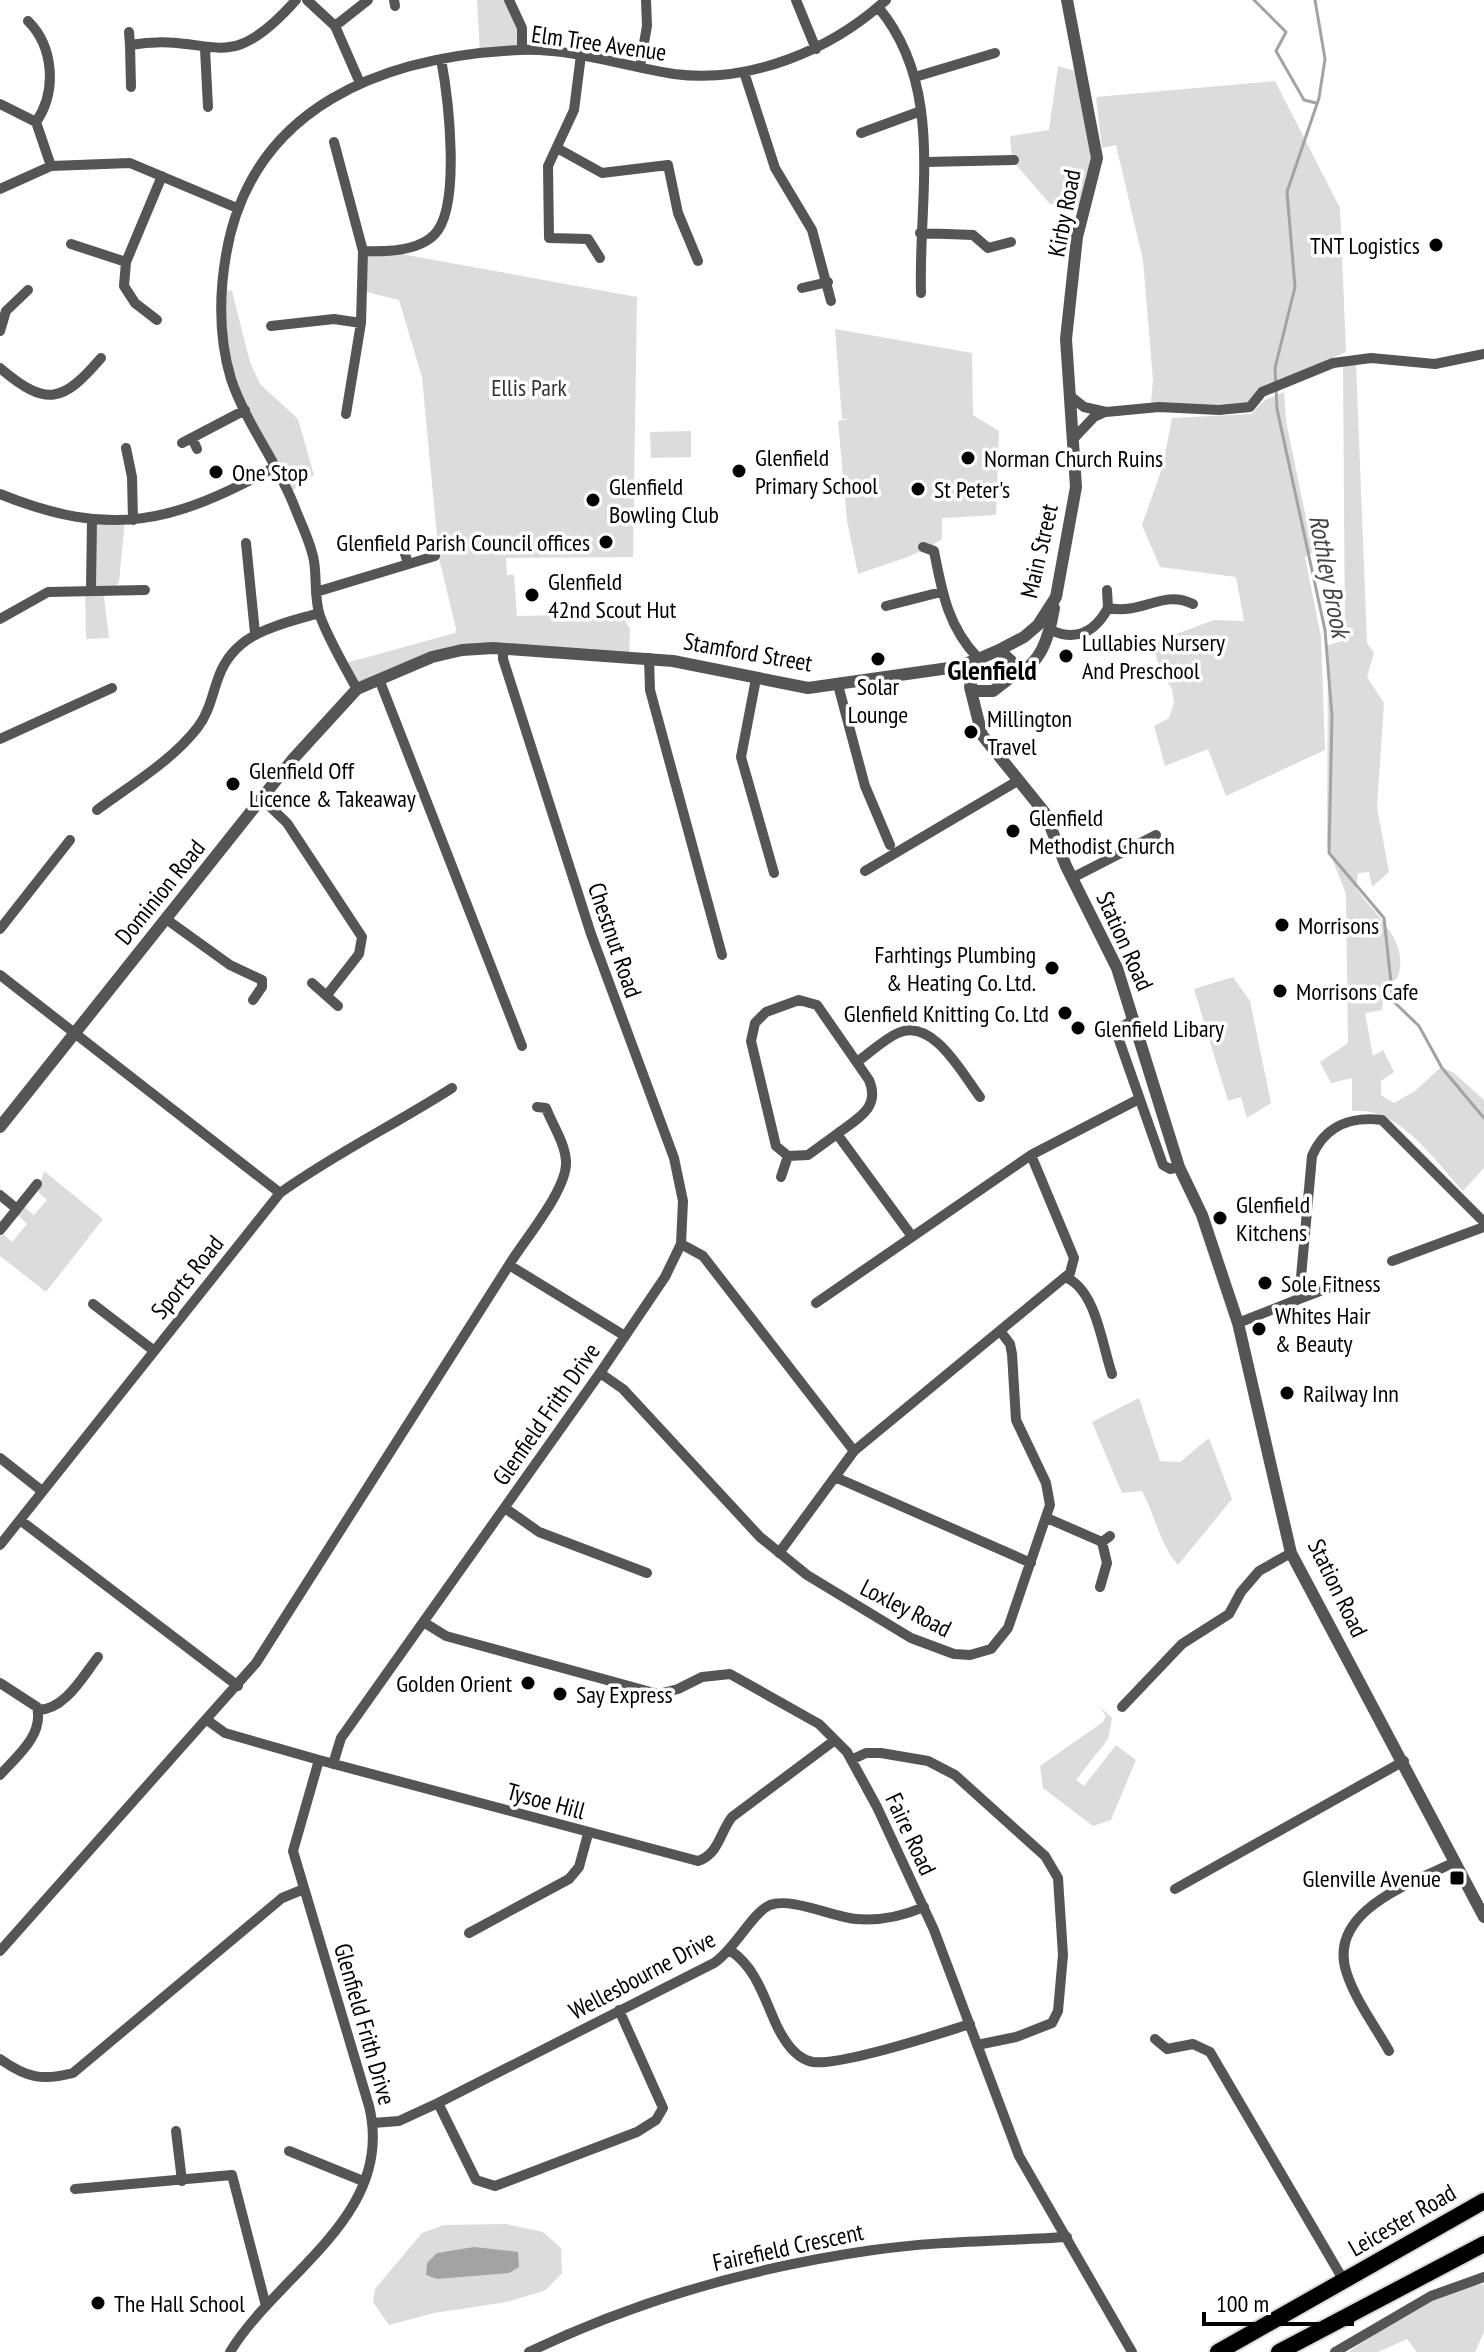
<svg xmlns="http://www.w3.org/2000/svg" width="1484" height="2352" viewBox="0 0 1484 2352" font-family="'PT Sans Narrow',sans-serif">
	<rect width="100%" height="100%" fill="#fff"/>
	<path fill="#dcdcdc" d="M477 0H508L522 30V50L480 54Z
		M1058 66 1079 72 1094 154 1079 206 1050 204 1012 160 1010 136 1049 130Z
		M1275 81 1340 208 1346 352 1262 388 1247 403 1219 406 1151 403 1153 380 1143 260 1116 145 1102 148 1096 97Z
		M363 251 390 252 637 297 633 557 506 558 507 575H514L517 616 621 614 630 629 629 656 462 650 357 689 346 663 455 633 456 629 439 558 422 377 399 300 362 291Z
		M220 289 232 291 250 362 260 384 298 419 314 475 288 494 233 382Z
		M835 329 972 353 973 415 999 431 996 515 942 518V539C916 557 888 563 858 574L847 521 838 421 848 419H842Z
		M1356 363 1367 643 1374 653 1367 677 1384 703 1377 807 1389 872 1372 887 1369 872 1358 873 1356 888C1373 914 1410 940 1398 976 1395 982 1389 985 1386 991 1383 996 1383 1004 1382 1010L1365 1013 1373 1056 1383 1050 1394 1072 1381 1081V1095L1394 1103 1415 1091 1441 1067 1454 1073 1484 1100V1168L1463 1191C1434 1160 1400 1107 1352 1111V1078L1331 1083 1320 1062 1348 1043 1346 894 1327 845 1328 645 1345 640 1343 364Z
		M1284 392 1286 421 1313 552 1305 557 1321 637 1325 750 1226 796 1208 749 1165 766 1154 726 1169 718 1174 703 1172 689 1161 673 1152 643 1214 620 1244 621 1236 577 1160 567 1142 525 1163 465 1172 418 1251 414 1265 400Z
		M691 431V457L651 458 650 432Z
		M92 520H125L119 581 115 589H103L109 638 86 639 85 589H91Z
		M1233 977 1250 1001 1271 1103 1247 1118 1241 1097 1228 1101 1194 989Z
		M44 1171 103 1219 46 1292 0 1256V1236L3 1234 12 1242 27 1224 17 1214 23 1206 34 1215 47 1200 38 1192Z
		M1139 1398 1160 1461 1180 1462 1209 1438 1232 1499 1178 1565C1160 1545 1155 1515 1142 1491L1122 1493 1092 1422Z
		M1099 1706 1112 1718 1108 1739 1076 1780 1084 1786 1116 1745 1136 1760 1111 1820 1093 1826 1043 1788 1040 1766 1103 1722 1106 1716Z
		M506 2224 543 2232 561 2248 562 2273 546 2290 507 2302 434 2313 389 2325 373 2302 375 2289 422 2233 444 2225Z
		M1484 2284V2332L1475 2352H1417L1407 2339 1378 2352H1349C1387 2324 1437 2291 1484 2284Z"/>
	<path fill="#a3a3a3" d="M474 2247 518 2252 519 2267 509 2273 437 2279 426 2275 427 2263 437 2253Z"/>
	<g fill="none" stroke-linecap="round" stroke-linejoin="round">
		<path stroke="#a3a3a3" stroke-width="3" d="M1254 0 1286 32 1276 51 1304 100 1316 103
			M1315 0 1325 59 1319 98 1287 192 1295 287 1275 368 1277 409 1325 630 1332 716 1329 853 1384 918 1393 1001 1419 1026 1442 1068 1484 1118"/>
		<g stroke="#dbdbdb" stroke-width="20">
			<path id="trunk" d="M1218 2352 1484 2201
				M1279 2352 1484 2244"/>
		</g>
		<path stroke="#555" stroke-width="10" d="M307 0 335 26 360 83
			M394 0 395 6
			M509 0 522 28V50
			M796 0 816 49
			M878 7C946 88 918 198 921 293
			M28 21C54 47 57 92 36 122
			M335 26 368 0
			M129 32 130 45
			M205 49 208 107
			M581 55 574 110 548 166 549 238 588 239 600 258
			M640 66 647 26 646 0
			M744 72 775 168 812 230 831 301
			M915 77 995 53
			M131 87 130 45C215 31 224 81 296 0
			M0 104 36 122 51 166
			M861 133 921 111
			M334 142 363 251 361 323 346 414
			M557 148 602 173 668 165 678 213 698 261
			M926 162 1014 160
			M0 189 51 166 130 163 237 208
			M920 233 973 235 988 248 1011 242
			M71 244 126 262
			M363 251C384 252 418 251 434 235 462 208 448 96 441 59
			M802 288 828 282
			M157 320 135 303 124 286 126 262 162 176
			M271 326 334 319 361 323
			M0 331 6 311 28 290
			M0 368C47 408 63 402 101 358
			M1070 396 1084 407 1106 412 1159 407 1219 410 1250 407 1262 392 1333 363 1371 358 1435 364 1484 354
			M1075 437 1094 417 1103 413
			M192 438 197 449
			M182 443 245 410
			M126 448 132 477 133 520
			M0 494C111 539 173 523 275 467
			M246 543 255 633
			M402 545 408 563
			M923 547 934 551C942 592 948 627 978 658
			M91 588 92 520
			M1107 590 1108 608
			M316 592 435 556
			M886 606 941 592
			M0 619 48 592 145 590
			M1051 630C1076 642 1095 632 1108 608 1143 615 1162 589 1193 604
			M649 658 650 690 722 955
			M379 679 522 1046
			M756 679 741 757 774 873
			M838 685 865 786 890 845
			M357 689C344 666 329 640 320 616 314 599 317 579 314 561 311 543 301 524 295 508 278 463 246 424 231 379 219 339 219 296 226 255 251 106 384 56 520 50 573 48 623 66 674 74 750 84 831 50 886 0
			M0 739 112 688
			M262 799 287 823 362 937 359 954 327 995
			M97 810C131 785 173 760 198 727 210 711 212 694 219 676 235 632 279 625 319 613
			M865 871 1019 780
			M1072 878 1156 835
			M166 919 230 965 262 980V987L253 1000
			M0 929 70 840
			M0 975 280 1193
			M312 983 338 1006
			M1134 1019 1119 1029V1040L1163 1165 1170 1169 1179 1167
			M857 1062C870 1053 884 1039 898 1033 933 1017 963 1075 980 1097
			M837 1134C857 1119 881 1108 869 1080L817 1005 799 1000 766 1012 755 1023 751 1041 776 1146 788 1156 808 1155 837 1134 911 1235
			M781 1177 788 1156
			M0 1195 17 1209 37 1184
			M0 1230 17 1209
			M681 1244 703 1256 854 1451
			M1392 1261 1484 1227
			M509 1265C524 1240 568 1189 566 1161 565 1143 552 1124 546 1108L537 1107
			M1067 1278C1096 1291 1102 1345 1112 1374
			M1299 1299 1341 1283
			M816 1303 1031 1155 1139 1099
			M93 1304 153 1350
			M1238 1323 1299 1299 1312 1156C1325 1126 1351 1116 1382 1120L1484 1222
			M600 1373 623 1389 760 1537 807 1575 911 1638 954 1654 970 1655 991 1649 1008 1628 1050 1505 1046 1483 1016 1420 1012 1354 1010 1344 1001 1332
			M0 1458 42 1491
			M835 1477 1031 1563
			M505 1508 539 1532 647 1573
			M1047 1518 1102 1542
			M20 1520 238 1686
			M0 1545 280 1193C334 1154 396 1124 452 1088
			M779 1553 854 1451 1070 1273 1074 1258 1031 1155
			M1100 1587 1107 1563 1102 1542 1110 1536
			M425 1623 446 1636 658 1694 678 1689 702 1677 730 1674 819 1724 847 1752 877 1807 934 1930 1019 2156 1132 2352
			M0 1683 37 1707C44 1735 17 1756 0 1775
			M1122 1707 1182 1644 1229 1614 1241 1592 1259 1571 1291 1553
			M38 1710C65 1710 83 1676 98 1657
			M207 1720 225 1733 319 1760 698 1861C719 1854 720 1832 732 1817L835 1740
			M851 1760 866 1753H881L928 1761 955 1775 1045 1856 1058 1878 1063 1955 1058 2011 1052 2023 1016 2037 977 2045
			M333 1764 341 1738 600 1373 665 1277 681 1244 683 1201 674 1158 591 934 503 659V648
			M1175 1889 1404 1761
			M469 1933 569 1879 579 1867 588 1834
			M0 1951 256 1663 509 1265 625 1336
			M731 1951C756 1968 764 1998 776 2024 783 2039 795 2059 813 2062 841 2066 939 2034 970 2024
			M1155 2039 1167 2049 1193 2044 1210 2052 1344 2281
			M1389 2051C1375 2026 1356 2001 1347 1974 1325 1911 1412 1883 1455 1862
			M0 2059C27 2078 42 2081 73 2073L282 1898 304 1889
			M438 2103 476 2180 495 2186 637 2132 656 2120 663 2108 619 2010
			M373 2123 399 2121 438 2103 714 1963C735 1949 752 1913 770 1905 790 1897 834 1917 856 1919 879 1921 903 1916 924 1907
			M176 2131 182 2181
			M289 2151 363 2181
			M75 2189 232 2175 266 2306
			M230 2352C278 2273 396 2215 369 2106L293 1851 319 1760
			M529 2352C638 2300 753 2267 873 2250 936 2241 1003 2241 1067 2237
			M1335 2352 1431 2296 1484 2277"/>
		<path stroke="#555" stroke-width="12" d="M999 650 1024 637 1038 625 1056 597 1076 487 1066 339 1077 237 1097 158 1067 0
			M999 650 1012 662 1010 678 993 691H973L969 679 976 660Z
			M1010 678C1041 666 1049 638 1054 608
			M970 687 982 735 1045 813 1066 866 1117 968 1179 1167 1202 1215 1238 1323 1291 1553 1484 1917
			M0 1127 293 759 357 689 432 657 462 650 493 648 673 661 808 688 956 667 976 660"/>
		<use href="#trunk" stroke="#000" stroke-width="16"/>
	</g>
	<g fill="#000" stroke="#fff" stroke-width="3">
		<circle cx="1436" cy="245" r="8"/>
		<circle cx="968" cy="458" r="8"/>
		<circle cx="739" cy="471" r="8"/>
		<circle cx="216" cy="472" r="8"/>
		<circle cx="918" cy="489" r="8"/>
		<circle cx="593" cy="500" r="8"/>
		<circle cx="606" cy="542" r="8"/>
		<circle cx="532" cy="595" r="8"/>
		<circle cx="1066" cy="656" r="8"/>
		<circle cx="878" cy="659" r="8"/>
		<circle cx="971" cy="732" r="8"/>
		<circle cx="233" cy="784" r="8"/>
		<circle cx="1013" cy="831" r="8"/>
		<circle cx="1282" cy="925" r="8"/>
		<circle cx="1052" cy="968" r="8"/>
		<circle cx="1280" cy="991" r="8"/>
		<circle cx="1065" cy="1013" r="8"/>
		<circle cx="1078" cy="1028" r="8"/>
		<circle cx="1220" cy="1218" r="8"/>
		<circle cx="1265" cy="1283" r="8"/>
		<circle cx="1259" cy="1329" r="8"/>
		<circle cx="1287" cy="1393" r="8"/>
		<circle cx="528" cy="1683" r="8"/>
		<circle cx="560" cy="1694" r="8"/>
		<rect x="1449" y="1870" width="16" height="16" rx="4"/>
		<circle cx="98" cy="2303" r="8"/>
	</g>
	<g text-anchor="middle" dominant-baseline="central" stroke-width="7" stroke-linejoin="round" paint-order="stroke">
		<g font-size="24" fill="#000" stroke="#fff">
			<text transform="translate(599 43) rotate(8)">Elm Tree Avenue</text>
			<text transform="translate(1064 213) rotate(-79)">Kirby Road</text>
			<text transform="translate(1039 551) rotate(-77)">Main Street</text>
			<text transform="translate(748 652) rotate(10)">Stamford Street</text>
			<text transform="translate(160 892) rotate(-51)">Dominion Road</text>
			<text transform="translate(615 940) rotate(71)">Chestnut Road</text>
			<text transform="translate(1125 941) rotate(66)">Station Road</text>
			<text transform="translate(187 1277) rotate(-51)">Sports Road</text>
			<text transform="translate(546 1414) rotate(-55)">Glenfield Frith Drive</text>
			<text transform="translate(1338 1588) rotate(64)">Station Road</text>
			<text transform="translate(906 1608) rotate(27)">Loxley Road</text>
			<text transform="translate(546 1801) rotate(15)">Tysoe Hill</text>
			<text transform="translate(911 1834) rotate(65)">Faire Road</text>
			<text transform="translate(642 1975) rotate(-28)">Wellesbourne Drive</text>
			<text transform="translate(365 2024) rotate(74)">Glenfield Frith Drive</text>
			<text transform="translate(1402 2220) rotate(-30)">Leicester Road</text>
			<text transform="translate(788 2247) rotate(-12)">Fairefield Crescent</text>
		</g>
		<g font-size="24" fill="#000" stroke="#fff" text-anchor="start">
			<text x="1420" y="245" text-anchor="end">TNT Logistics</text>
			<text x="755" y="457">Glenfield<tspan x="755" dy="28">Primary School</tspan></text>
			<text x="984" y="458">Norman Church Ruins</text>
			<text x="232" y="472">One Stop</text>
			<text x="609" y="486">Glenfield<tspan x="609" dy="28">Bowling Club</tspan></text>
			<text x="934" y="489">St Peter's</text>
			<text x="590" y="542" text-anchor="end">Glenfield Parish Council offices</text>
			<text x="548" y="581">Glenfield<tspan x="548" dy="28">42nd Scout Hut</tspan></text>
			<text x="1082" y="642">Lullabies Nursery<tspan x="1082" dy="28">And Preschool</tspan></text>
			<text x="878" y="686" text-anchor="middle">Solar<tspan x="878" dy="28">Lounge</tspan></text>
			<text x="987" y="718">Millington<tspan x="987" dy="28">Travel</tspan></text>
			<text x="249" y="770">Glenfield Off<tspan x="249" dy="28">Licence &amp; Takeaway</tspan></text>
			<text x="1029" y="817">Glenfield<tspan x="1029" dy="28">Methodist Church</tspan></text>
			<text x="1298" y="925">Morrisons</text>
			<text x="1036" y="954" text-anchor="end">Farhtings Plumbing<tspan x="1036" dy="28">&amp; Heating Co. Ltd.</tspan></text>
			<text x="1296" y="991">Morrisons Cafe</text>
			<text x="1049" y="1013" text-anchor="end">Glenfield Knitting Co. Ltd</text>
			<text x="1094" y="1028">Glenfield Libary</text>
			<text x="1236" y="1204">Glenfield<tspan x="1236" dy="28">Kitchens</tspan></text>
			<text x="1281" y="1283">Sole Fitness</text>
			<text x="1275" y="1315">Whites Hair<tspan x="1275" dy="28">&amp; Beauty</tspan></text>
			<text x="1303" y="1393">Railway Inn</text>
			<text x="512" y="1683" text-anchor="end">Golden Orient</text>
			<text x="576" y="1694">Say Express</text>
			<text x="1441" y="1878" text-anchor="end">Glenville Avenue</text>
			<text x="114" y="2303">The Hall School</text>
		</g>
		<g font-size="24" fill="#333" stroke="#fff">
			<text x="529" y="387">Ellis Park</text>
		</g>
		<g font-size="26" font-style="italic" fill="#444" stroke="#fff">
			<text transform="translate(1330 576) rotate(79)">Rothley Brook</text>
		</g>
		<g font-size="28" font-weight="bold" fill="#000" stroke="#fff">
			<text x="992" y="669">Glenfield</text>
		</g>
	</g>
	<path d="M1204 2312v12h148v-12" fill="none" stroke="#000000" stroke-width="4"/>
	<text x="1216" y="2312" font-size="24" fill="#000000" stroke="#ffffff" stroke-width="6" paint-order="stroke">100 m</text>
</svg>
